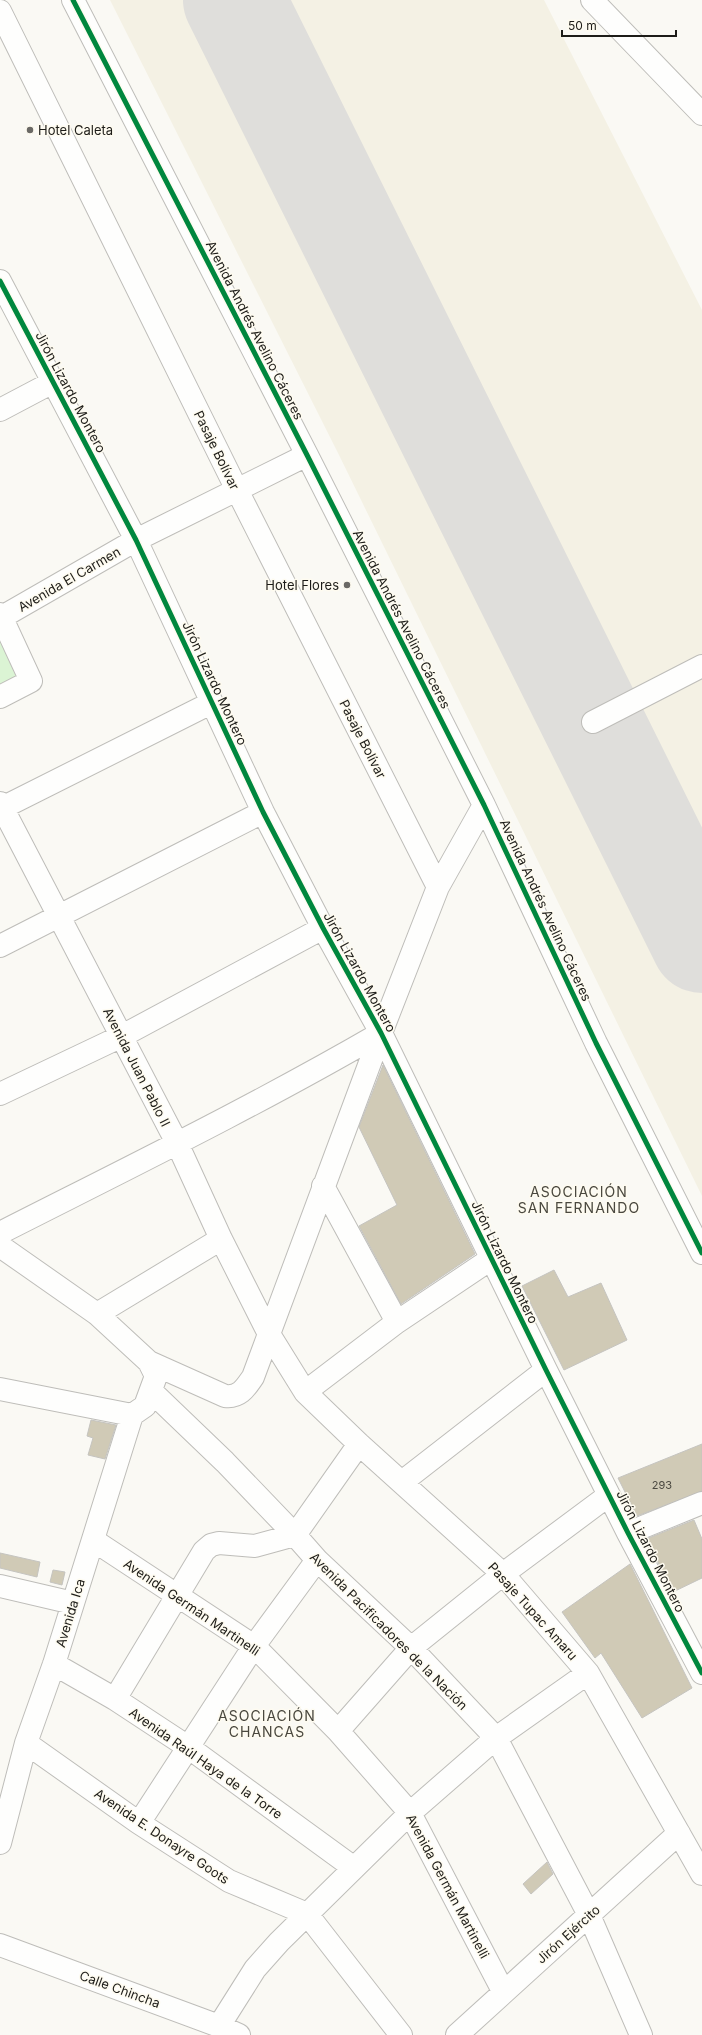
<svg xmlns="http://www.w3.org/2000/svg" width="702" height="2035" viewBox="0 0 702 2035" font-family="Inter,sans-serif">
	<rect width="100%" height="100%" fill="#faf9f4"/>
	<path fill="#f4f1e4" d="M110 0H544L702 310V1196L339 455Z"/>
	<path fill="#dbf4d4" d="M0 628 23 677 0 689Z"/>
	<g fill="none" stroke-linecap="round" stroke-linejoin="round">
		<path stroke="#dfdedb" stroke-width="102" d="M234 0 702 942"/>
	</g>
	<path fill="#d0cab6" stroke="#c5c4c0" d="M383 1065 475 1254 401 1304 359 1226 397 1205 359 1127Z
		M554 1270 568 1297 601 1283 627 1340 564 1370 522 1286Z
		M91 1420 116 1425 105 1459 88 1455 93 1438 87 1436Z
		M702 1444V1491L637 1516 618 1478Z
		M694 1520 702 1539V1578L673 1592 646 1539Z
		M0 1553 40 1562 37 1577 0 1568Z
		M630 1564 692 1688 642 1718 601 1653 595 1658 562 1612Z
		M53 1570 65 1572 62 1585 50 1582Z
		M547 1862 553 1874 531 1894 523 1884Z"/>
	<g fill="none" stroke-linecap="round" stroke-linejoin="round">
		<g stroke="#bebdb9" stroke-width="24">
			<path id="minor" d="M73 0 307 455 484 805 596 1043 702 1253
				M592 0 702 114
				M0 11 237 490 438 887
				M0 281 136 540 263 812 323 928 381 1033 546 1370 628 1533 702 1673
				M0 410 53 382
				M0 614 31 681 0 697
				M2 617 136 540 307 455
				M593 722 702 666
				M0 803 177 1143 221 1239 269 1334 305 1392 359 1444 503 1574 588 1673 702 1874
				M0 809 211 703
				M0 946 263 812
				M0 1094 122 1036 323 928
				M323 1186 397 1322
				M0 1233C128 1168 257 1105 381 1033
				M0 1246 97 1314 149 1362 156 1376 145 1406 132 1415 54 1664 26 1743 0 1843
				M97 1314 221 1239
				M149 1362 225 1396C240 1398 246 1387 253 1377L381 1033 438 887 484 805
				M0 1389 132 1415
				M151 1391 225 1462 295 1535 317 1560 411 1648 496 1738 589 1915 641 2035
				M305 1392 397 1322 491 1259
				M402 1482 546 1370
				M628 1533 702 1503
				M93 1540 254 1646 338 1731 410 1813 503 1991
				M0 1586 73 1603
				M54 1664 115 1699 188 1747 354 1868
				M115 1699 204 1551 211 1545 219 1543 255 1546 295 1535 359 1444
				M338 1731 411 1648 503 1574 609 1495
				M26 1743 139 1823 229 1881 307 1914 401 2035
				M139 1823 254 1646 317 1560
				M0 1945 219 2026 239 2035
				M219 2026 255 1969 279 1942 410 1813 496 1738 588 1673
				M457 2035 679 1833"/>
		</g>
		<use href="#minor" stroke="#fefefd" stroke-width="22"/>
		<g stroke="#fefbf0" stroke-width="8">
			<path id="cycleway" d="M73 0 307 455 484 805 596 1043 702 1253
				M0 281 136 540 263 812 323 928 381 1033 546 1370 628 1533 702 1673"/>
		</g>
		<use href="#cycleway" stroke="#00873e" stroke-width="5"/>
	</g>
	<g fill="#6a6965" stroke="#fefbf0" stroke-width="1.5">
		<circle cx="30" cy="130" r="4"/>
		<circle cx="347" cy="585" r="4"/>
	</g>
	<g text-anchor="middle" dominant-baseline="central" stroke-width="3" stroke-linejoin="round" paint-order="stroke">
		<g font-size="11" fill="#4a4840">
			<text x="662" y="1485">293</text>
		</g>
		<g font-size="13" fill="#1d1c18" stroke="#fefbf0" text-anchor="start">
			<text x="38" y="130">Hotel Caleta</text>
			<text x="339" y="585" text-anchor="end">Hotel Flores</text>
		</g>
		<g font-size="13" fill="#1d1c18" stroke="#fefbf0">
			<text transform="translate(255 330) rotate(63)">Avenida Andrés Avelino Cáceres</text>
			<text transform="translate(71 392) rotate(62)">Jirón Lizardo Montero</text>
			<text transform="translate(217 450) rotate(64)">Pasaje Bolívar</text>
			<text transform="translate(69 579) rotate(-30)">Avenida El Carmen</text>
			<text transform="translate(402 619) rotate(63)">Avenida Andrés Avelino Cáceres</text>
			<text transform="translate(215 683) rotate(65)">Jirón Lizardo Montero</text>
			<text transform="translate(363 739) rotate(63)">Pasaje Bolívar</text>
			<text transform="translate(546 910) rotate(65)">Avenida Andrés Avelino Cáceres</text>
			<text transform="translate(360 972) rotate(61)">Jirón Lizardo Montero</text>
			<text transform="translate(137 1067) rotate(63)">Avenida Juan Pablo II</text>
			<text transform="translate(505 1262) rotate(64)">Jirón Lizardo Montero</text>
			<text transform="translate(651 1551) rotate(63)">Jirón Lizardo Montero</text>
			<text transform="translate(192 1607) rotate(34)">Avenida Germán Martinelli</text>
			<text transform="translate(533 1611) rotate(48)">Pasaje Tupac Amaru</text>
			<text transform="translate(70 1613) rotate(-73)">Avenida Ica</text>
			<text transform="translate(389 1631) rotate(45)">Avenida Pacificadores de la Nación</text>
			<text transform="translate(206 1763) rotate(35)">Avenida Raúl Haya de la Torre</text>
			<text transform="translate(162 1836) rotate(34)">Avenida E. Donayre Goots</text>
			<text transform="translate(448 1886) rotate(62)">Avenida Germán Martinelli</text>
			<text transform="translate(568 1934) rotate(-42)">Jirón Ejército</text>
			<text transform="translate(120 1989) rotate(20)">Calle Chincha</text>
		</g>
		<g font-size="14" letter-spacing="1" fill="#4a483f" stroke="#fefbf0">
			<text x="579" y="1191">ASOCIACIÓN<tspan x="579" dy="16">SAN FERNANDO</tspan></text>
			<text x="267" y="1715">ASOCIACIÓN<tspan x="267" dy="16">CHANCAS</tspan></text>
		</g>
	</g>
	<path d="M562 30v6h114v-6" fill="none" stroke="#1d1c18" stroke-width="2"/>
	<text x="568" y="30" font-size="12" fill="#1d1c18" stroke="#fefbf0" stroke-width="3" paint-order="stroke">50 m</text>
</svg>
